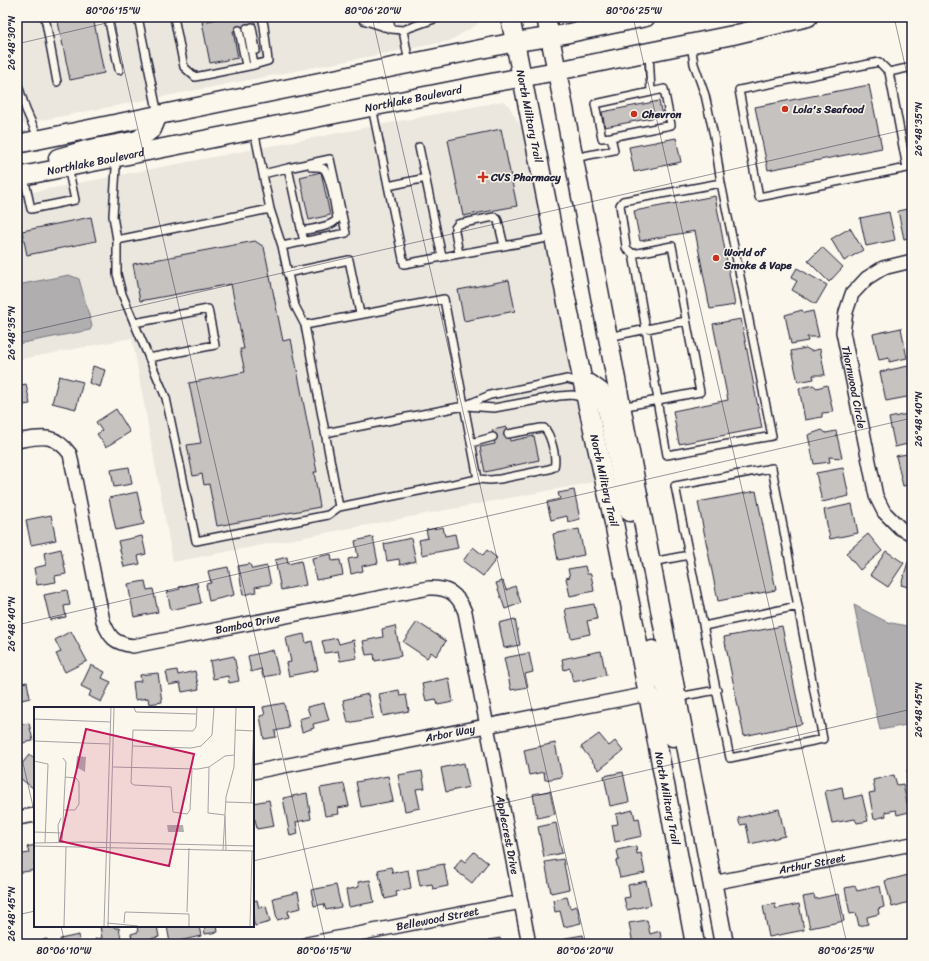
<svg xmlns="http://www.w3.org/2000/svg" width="929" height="961" viewBox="0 0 929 961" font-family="Sriracha,sans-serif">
	<rect width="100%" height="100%" fill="#fbf7ec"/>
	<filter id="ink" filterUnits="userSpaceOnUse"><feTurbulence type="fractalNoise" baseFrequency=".025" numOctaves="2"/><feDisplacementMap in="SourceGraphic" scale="8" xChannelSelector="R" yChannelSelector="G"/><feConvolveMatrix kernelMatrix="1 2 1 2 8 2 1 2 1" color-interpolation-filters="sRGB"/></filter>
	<g filter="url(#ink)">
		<path fill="#ebe7df" d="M17 17H483L475 26 449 41 17 125Z
			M503 101 509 106 522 129 594 482 173 562 132 338 17 360V195Z"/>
		<path fill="#b1aeb0" stroke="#787681" d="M69 275 79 279 92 326 90 330 17 344V285Z
			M854 605 887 622 912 627V724L880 730Z"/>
		<path fill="#c6c2c0" stroke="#22223b" d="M57 17H93L104 73 70 80Z
			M229 17H254L256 27 233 31 238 58 210 63 202 22Z
			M869 85 882 148 768 170 755 107Z
			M659 101 662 116 605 127 602 112Z
			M501 129 517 206 463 216 448 140Z
			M676 138 681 162 634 172 629 147Z
			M321 172 330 215 309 220 300 177Z
			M715 196 735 305 710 309 695 231 640 241 634 211Z
			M912 208V237L904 239 898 211Z
			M889 212 895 240 866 246 860 218Z
			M91 217 96 241 27 255 22 231Z
			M850 228 863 250 844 261 831 239Z
			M255 241 264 247 283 341 291 339 317 472H314L320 507 217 526 209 484 204 485 202 474 193 476 187 445 201 443 189 383 245 372 240 349H244L231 284 140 301 133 264Z
			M822 247 843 267 829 282 808 261Z
			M797 268 827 285 816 304 792 290 797 281 791 278Z
			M509 280 515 311 464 321 458 290Z
			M802 310 804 313 813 311 819 337H807L808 341 791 344 785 315Z
			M741 319 762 428 679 444 673 411 728 400 713 324Z
			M901 328 907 358 889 362V358L879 360 873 334Z
			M806 348 811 351 820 349 825 375H813L814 379 798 382 791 351Z
			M93 366 105 370 100 387 89 383Z
			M908 366 912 386V396L886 401 880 372Z
			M59 376 83 382 76 409 52 403Z
			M26 384 30 404 17 406V386Z
			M813 385 817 388 827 385 833 412 822 413V417L805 420 799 388Z
			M116 409 130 432 106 447 97 434 102 431 96 422Z
			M912 413V443L895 447 889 418Z
			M507 427 510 441 534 436 539 460 485 472 480 447 495 444 492 430Z
			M822 430 826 433 836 431 842 458 829 457 830 462 814 464 808 435Z
			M912 453V484L903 486 896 456Z
			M129 467 132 484 114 487 111 470Z
			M843 468 849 496 822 502 816 473Z
			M574 490 580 519 568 522 567 516 551 520 547 502 560 499 558 493Z
			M756 491 776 590 718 601 698 502Z
			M137 492 144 524 116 530 109 498Z
			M852 504 858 533 830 539 824 510Z
			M51 515 56 540 31 545 26 520Z
			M443 527 445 536 455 534 458 548 422 555 419 540 428 538 426 530Z
			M579 529 584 555 558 560 553 534Z
			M868 534 882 551 860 570 846 553Z
			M142 536 146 554 138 556 140 564 124 567 118 541Z
			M373 537 378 563 362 566 363 571 351 574 348 559 358 557 355 541Z
			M411 538 416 561 400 565 399 559 387 561 384 544Z
			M473 547 483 555 487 550 497 558 483 576 463 561Z
			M61 549 66 574 55 576 56 582 37 585 34 568 46 565 44 553Z
			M886 551 904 563 888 587 870 575Z
			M331 554 332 561 340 560 343 575 316 580 312 558Z
			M287 557 288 564 301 561 306 585 281 590 275 560Z
			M908 562 912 563V588L901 585Z
			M250 564 252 569 267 566 271 584 255 587 256 592 243 595 238 566Z
			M585 566 587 574H591L594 591 570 596 566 578 570 577 568 569Z
			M228 567 234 595 209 601 206 584 211 583 208 571Z
			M145 581 147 590 153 589 158 612 134 617 128 584Z
			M503 581 506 590 515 586 521 603 505 609 496 583Z
			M197 583 201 603 171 610 167 592 180 589 179 587Z
			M67 590 70 605 64 606 66 617 50 620 44 595Z
			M594 604 597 619 587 621 590 634 571 638 565 609Z
			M515 619 520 645 504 648 499 623Z
			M417 622 446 641 436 656 431 652 427 658 403 642Z
			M395 626 401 656 375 661 374 654 366 655 363 641 383 637 382 629Z
			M782 626 802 724 744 736 724 637Z
			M71 631 87 661 65 672 56 654 61 652 55 640Z
			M304 634 306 643 312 641 318 670 289 676 286 663 291 662 286 638Z
			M337 638 339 644 354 640 357 658 340 661 338 651 325 653 322 641Z
			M273 650 279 674 263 677 261 669 251 672 248 656Z
			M601 651 606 675 573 682 570 668 564 670 562 659Z
			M529 653 533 672 525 674 528 687 511 690 504 658Z
			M234 656 239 681 229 683 228 676 213 679 210 661Z
			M91 665 105 672 102 678 111 682 101 702 89 696 91 691 81 686Z
			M177 670 178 675 195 671 199 689 182 692 180 683 169 685 166 672Z
			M158 673 162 702 149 704 148 698 135 700 133 682 141 681 140 675Z
			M19 674 22 683 27 682 30 698 17 701V675Z
			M449 678 453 702 438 705 436 699 426 701 422 684Z
			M399 690 400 696 406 695 409 711 383 716 379 694Z
			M368 694 373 718 348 723 343 700Z
			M284 703 289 728 275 731 276 737 264 739 260 716 265 715 263 707Z
			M324 703 329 720 313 724 314 728 302 732 299 719 310 716 307 707Z
			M29 723 33 741 17 744V725Z
			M599 734 609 746 615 741 623 751 599 770 581 747Z
			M555 743 562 777 545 780 544 772 529 775 524 750Z
			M29 755 35 759V785L33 788 17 776V770Z
			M464 763 469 787 446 792 441 768Z
			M912 769V794L907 770Z
			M422 771 425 788 416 789 420 808 405 811 398 775Z
			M623 772 629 802 610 806 604 776Z
			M894 775 897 785 903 784 909 812 897 815 896 810 885 812 886 816 874 819 869 793 875 792 873 780Z
			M388 776 393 801 361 807 356 782Z
			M344 784 349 806 338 808 339 814 325 816 320 788Z
			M842 787 844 799 862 795 868 821 857 823 855 819 832 823 825 791Z
			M550 791 555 814 537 818 533 794Z
			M307 793 311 819 296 822 298 834 290 836 283 798Z
			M269 800 274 826 257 829 255 819 253 820V803Z
			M779 809 785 836 750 844 746 824 740 825 738 818Z
			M633 810 635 819 639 818 642 836 615 842 612 825 618 824 616 814Z
			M556 823 562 853 544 857 538 827Z
			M35 845V860L34 861 35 870 17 873V855L29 853 27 847Z
			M636 846 637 854 641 853 645 873 620 878 616 861 619 860 617 850Z
			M474 852 488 863 472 883 454 869 461 859 465 862Z
			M563 859 569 889 551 893 545 862Z
			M444 864 448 886 433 889 432 884 420 886 417 869Z
			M391 867 393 873 408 870 411 888 396 892 397 896 385 899 378 870Z
			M912 874V910H911L909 902 892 907 885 881Z
			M370 880 374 902 349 907 346 890 359 887 358 882Z
			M646 881 651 905 627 910 624 898 630 897 628 885Z
			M336 885 341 907 326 910 324 904 314 906 311 890Z
			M855 886 857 891 880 886 884 907 878 909 879 914 867 917 868 924 859 926 856 913 850 914 845 888Z
			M298 892 301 908 288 911 289 917 277 920 273 898Z
			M839 894 844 921 810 928 803 897 814 895 815 899Z
			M567 897 570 908 577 906 581 923 564 927 560 911 555 912 553 900Z
			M257 900 259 908 266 906 270 922 255 926 253 920V901Z
			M775 904 776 909 799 904 804 930 769 937 763 906Z
			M647 920 650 934 660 931 662 944H633L629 923Z
			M100 926H114L115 928H119L122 944H96L95 939 102 938Z
			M137 926H157L159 937 149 939 150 944H133L131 934 138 932Z
			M167 926H199L201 936 170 943Z
			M204 926H218H217L218 932 205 934Z
			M79 935 80 943 87 942 88 944H61L60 939Z
			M583 935 585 944H567L566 938Z
			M500 938 502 944H490L489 940Z
			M47 939 48 944H30V942Z"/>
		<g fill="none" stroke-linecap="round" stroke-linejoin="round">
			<g stroke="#22223b" stroke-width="10">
				<path id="service" d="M45 17 57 82
					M108 17 119 70
					M138 17 158 115
					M174 17 184 67 195 77 254 65 268 61 264 26 262 17
					M363 17V20L391 29 403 30 440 17
					M382 17 384 27
					M389 17 391 29
					M252 27 256 50
					M247 28 254 65
					M239 30 246 66
					M403 30 409 63
					M879 62 889 72 907 168 759 197 739 90Z
					M889 72 912 67
					M17 82 26 110 39 139
					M372 107 404 264 553 237
					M254 130 270 209 282 246 295 306 305 325 339 507 478 479 444 299 305 325
					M611 137 602 138 595 104 651 92
					M419 147 442 257
					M114 158 116 168 113 216 117 240V274L122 294 166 398 196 541 328 515 339 507
					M574 158 614 150 611 137 671 125 664 89 651 92 649 52
					M263 174 288 168
					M24 177 31 209 75 200 68 167
					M388 186 426 178
					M301 231C311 229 332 227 337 219 335 208 331 177 324 169 321 166 316 167 312 167
					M117 240 270 209
					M282 246 346 233 330 159 288 168 304 242
					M459 254 455 231V228L458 224 494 217 497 219 498 221 504 246
					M633 254 626 248V246L620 205 623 201 721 183
					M287 273 349 260 360 314
					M134 323 208 309 215 345 149 358
					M608 337 686 321
					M466 406 494 408 559 396 572 395 586 398
					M621 407C647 402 674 397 700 392L672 246 633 254 658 400V406L667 455 772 436 752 335 721 183 714 136 705 95 694 64 691 44
					M325 433 464 406 490 395 549 383 567 379 582 383
					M471 443 493 437
					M772 468 823 739 730 758 675 486Z
					M478 479 490 480 500 479 549 469 554 467C557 459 551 434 544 428H541L508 434
					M652 562 689 555
					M704 626 798 606
					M678 697 717 690"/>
			</g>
			<g stroke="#22223b" stroke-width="16">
				<g id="minor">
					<path id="s1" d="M912 261 883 268 867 278 852 294 846 312 843 332 876 496 884 512 900 528 912 534"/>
					<path id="s2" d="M17 441C40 437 54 432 70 454L103 621C110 638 114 643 133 646L429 588C448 587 458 594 465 612L529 944"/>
					<path id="s3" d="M253 772 648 694"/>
					<path d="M17 818 35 815"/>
					<path id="s4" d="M712 883 912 844"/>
					<path id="s5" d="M307 944 521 902"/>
				</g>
			</g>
			<g stroke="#22223b" stroke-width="21">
				<g id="secondary">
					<path id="s6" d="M510 17 586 398 614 523 648 694 695 944"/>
					<path d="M546 17 562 97 724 944"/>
					<path d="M17 144 515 42 550 37 646 17"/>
					<path d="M58 158 90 149 138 140 152 129 158 115"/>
					<path id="s7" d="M17 177 496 82 557 71 649 52 733 35 808 17"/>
					<path d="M583 383 590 384 601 392 607 409 628 506 630 512"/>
					<path d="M652 650 656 673 664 684 676 697"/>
					<path d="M648 694 662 705 668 717 673 737"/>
				</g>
			</g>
			<use href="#service" stroke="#fbf7ec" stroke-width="7"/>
			<use href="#minor" stroke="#fbf7ec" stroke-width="13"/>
			<use href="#secondary" stroke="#fbf7ec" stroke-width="18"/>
		</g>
	</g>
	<path fill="none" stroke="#22223b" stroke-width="1" stroke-opacity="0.45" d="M112 17 326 944M372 17 586 944M633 17 847 944M894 17 912 96M17 44 132 17M17 334 912 128M17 625 912 418M17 737 35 815M253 861 912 709M17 915 35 911M61 926 65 944"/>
	<g fill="#c8321e" stroke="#fbf7ec" stroke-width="1.5">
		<circle cx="785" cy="109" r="4"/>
		<circle cx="634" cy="114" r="4"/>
		<path d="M481 171h4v4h4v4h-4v4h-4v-4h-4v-4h4z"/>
		<circle cx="716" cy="258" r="4"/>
	</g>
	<g text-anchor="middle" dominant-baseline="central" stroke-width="3" stroke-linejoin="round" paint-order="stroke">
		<g font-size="11" fill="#22223b" stroke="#fbf7ec">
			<text stroke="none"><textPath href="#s7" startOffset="404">Northlake Boulevard</textPath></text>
			<text stroke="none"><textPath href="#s6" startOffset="101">North Military Trail</textPath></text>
			<text stroke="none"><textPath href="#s7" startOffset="80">Northlake Boulevard</textPath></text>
			<text stroke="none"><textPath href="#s1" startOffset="166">Thornwood Circle</textPath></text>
			<text stroke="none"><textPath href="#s6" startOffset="473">North Military Trail</textPath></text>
			<text stroke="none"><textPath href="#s2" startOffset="388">Bamboo Drive</textPath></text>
			<text stroke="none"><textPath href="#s3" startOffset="201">Arbor Way</textPath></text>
			<text stroke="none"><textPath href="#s6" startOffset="797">North Military Trail</textPath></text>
			<text stroke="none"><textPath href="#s2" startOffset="847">Applecrest Drive</textPath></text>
			<text stroke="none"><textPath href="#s4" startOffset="102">Arthur Street</textPath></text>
			<text stroke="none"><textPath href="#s5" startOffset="133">Bellewood Street</textPath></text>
		</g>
		<g font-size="11" font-weight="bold" fill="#22223b" stroke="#fbf7ec" text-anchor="start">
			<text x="793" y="109">Lola's Seafood</text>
			<text x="642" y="114">Chevron</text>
			<text x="491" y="177">CVS Pharmacy</text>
			<text x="724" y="252">World of<tspan x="724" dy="13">Smoke &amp; Vape</tspan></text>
		</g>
	</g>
	<g transform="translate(34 707)">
		<rect width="220" height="220" fill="#fbf7ec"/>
		<path d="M43 49 52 50 51 65 42 60ZM133 118H149L150 125H134Z" fill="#b1aeb0"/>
		<path fill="none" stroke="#a4a2a5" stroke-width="1" d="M100 1 102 5 162 7M0 12 77 15M201 23 220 24M0 34 75 37M98 39 157 41 167 39 178 28 180 1M0 54 14 57 11 136M79 60 164 62 175 60 191 49 200 48M175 60 174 106 191 108M158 63 156 103 153 107 139 105 137 80 100 78 97 76 99 23 159 24 162 20 163 1M192 95 220 96M217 96 220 8M30 103H41L45 97V75L42 71 31 70M191 109 192 143M0 125 28 126M25 135 24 118 27 111M28 135 32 55 29 51M0 136 50 135 220 139M0 139 220 144M189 143 192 90 200 60 202 1M153 205 155 141M73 216 104 219M90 216 91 205 155 207V219M30 219 32 140M70 219 77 1M74 219 80 1M216 219 218 144"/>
		<path fill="#c2185b" fill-opacity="0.15" stroke="#c2185b" stroke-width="2" d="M52 22 160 47 135 159 26 134Z"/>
		<rect width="220" height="220" fill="none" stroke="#22223b" stroke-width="2"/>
	</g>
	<rect width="929" height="961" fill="none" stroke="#fbf7ec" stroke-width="44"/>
	<rect x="22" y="22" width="885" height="917" fill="none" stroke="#22223b" stroke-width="1.5"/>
	<g font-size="10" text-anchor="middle" fill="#22223b">
		<text x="113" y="14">80°06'15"W</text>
		<text x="373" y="14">80°06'20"W</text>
		<text x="634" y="14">80°06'25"W</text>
		<text transform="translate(11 43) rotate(-90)" y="4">26°48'30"N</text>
		<text transform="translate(918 129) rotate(-90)" y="4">26°48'35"N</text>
		<text transform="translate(11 333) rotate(-90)" y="4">26°48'35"N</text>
		<text transform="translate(918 419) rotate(-90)" y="4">26°48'40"N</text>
		<text transform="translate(11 624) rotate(-90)" y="4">26°48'40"N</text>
		<text transform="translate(918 710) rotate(-90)" y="4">26°48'45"N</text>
		<text transform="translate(11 914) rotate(-90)" y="4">26°48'45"N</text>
		<text x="64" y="954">80°06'10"W</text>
		<text x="324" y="954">80°06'15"W</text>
		<text x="585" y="954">80°06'20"W</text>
		<text x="846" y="954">80°06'25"W</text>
	</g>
</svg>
